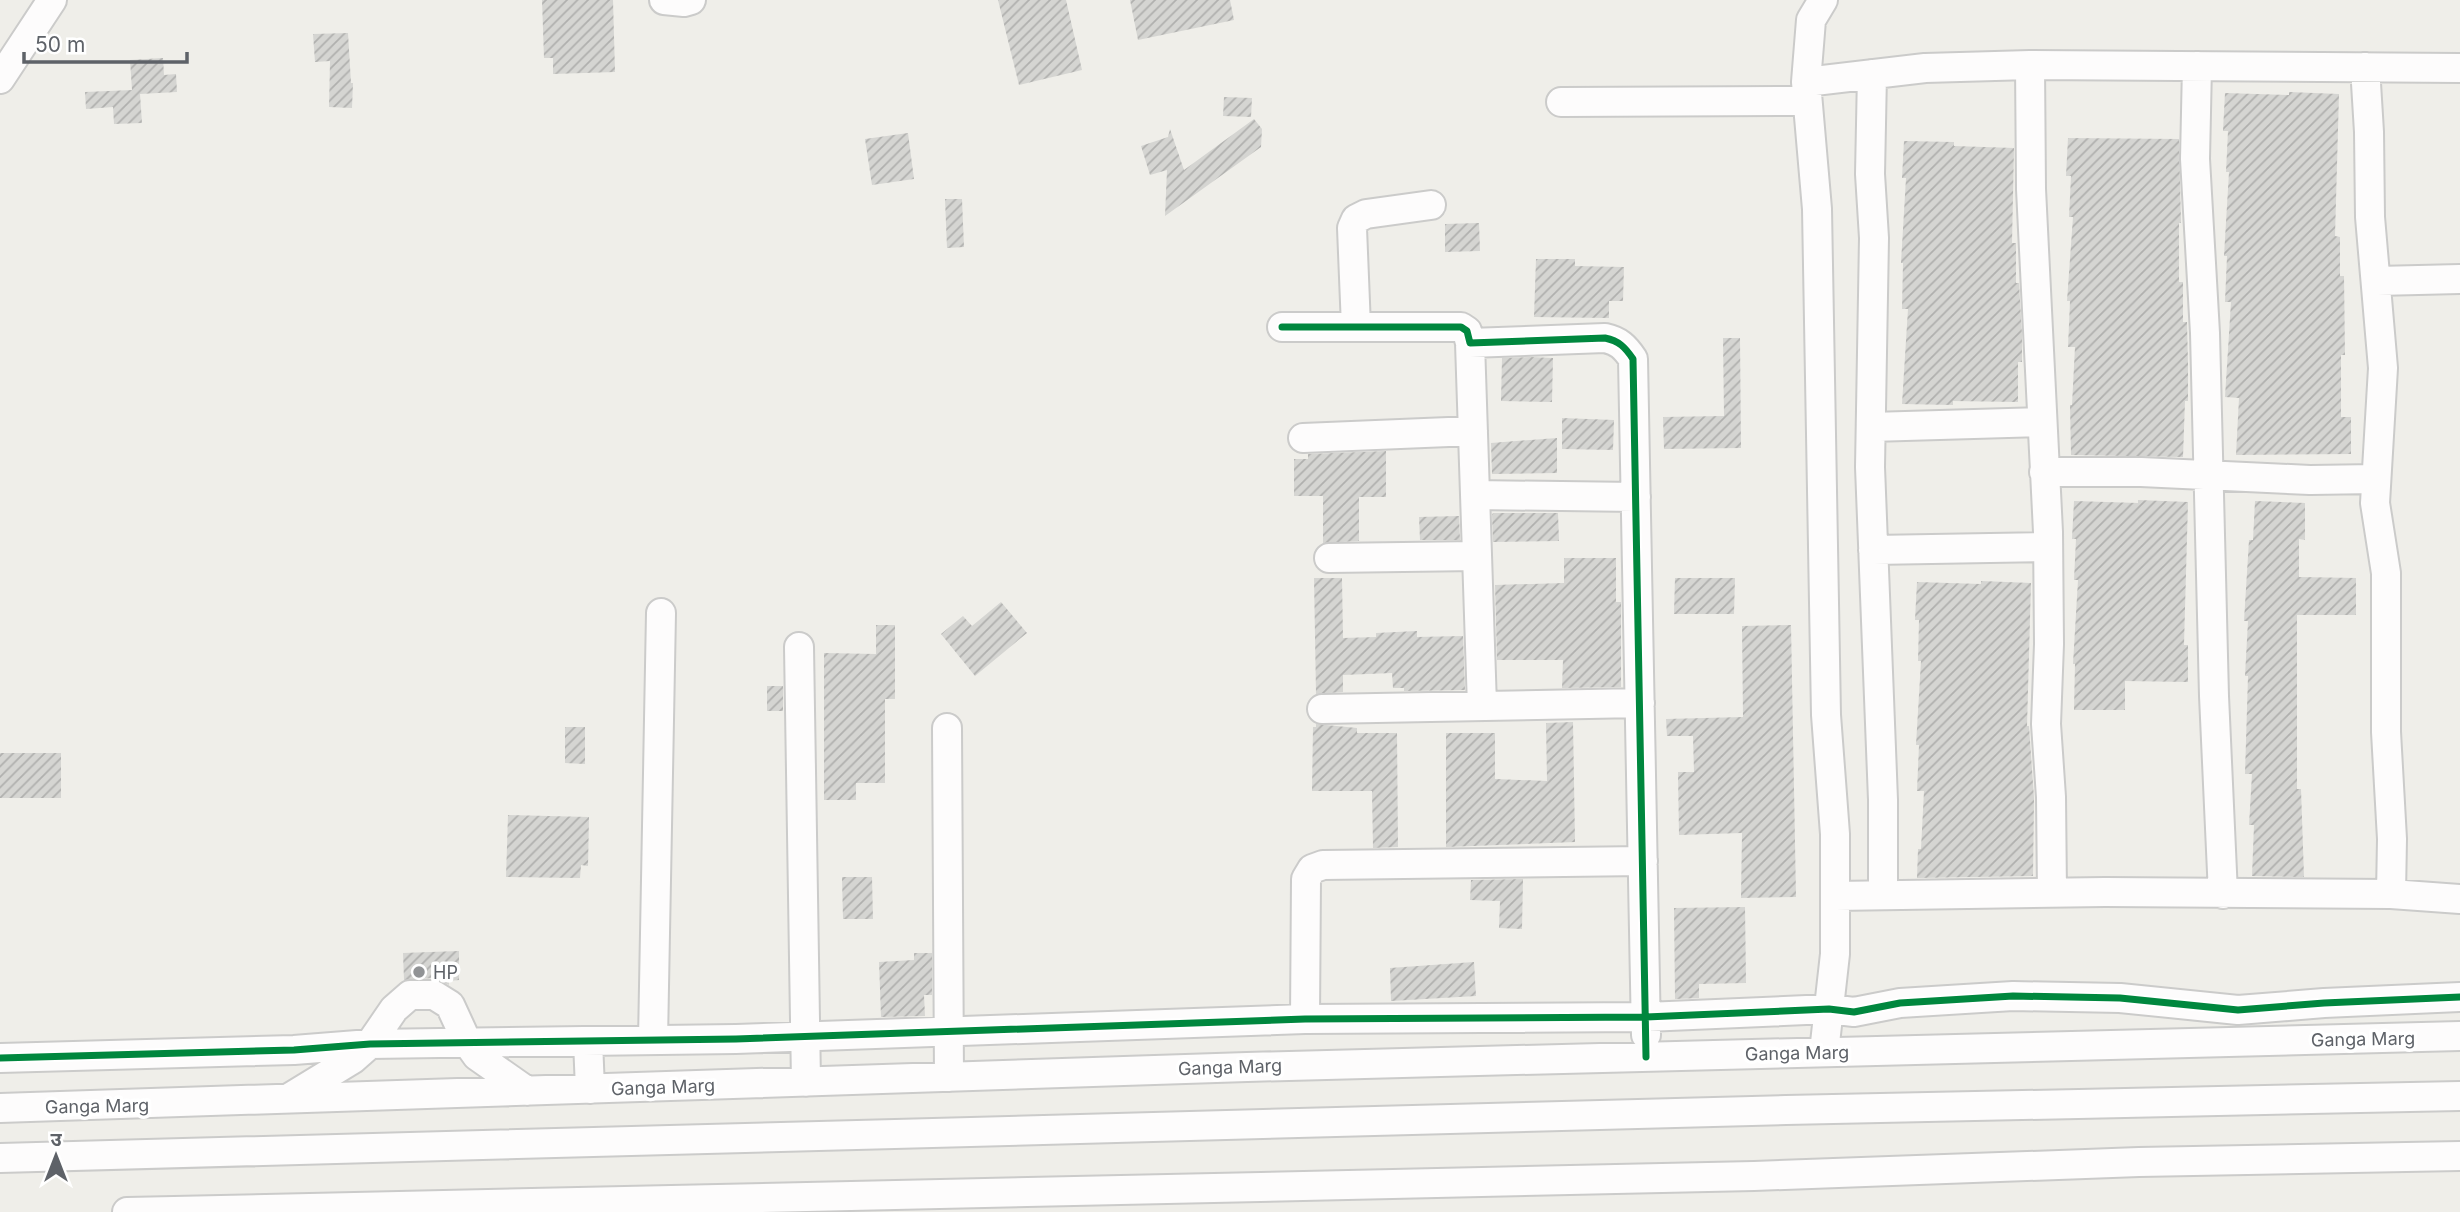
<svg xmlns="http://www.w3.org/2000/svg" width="2460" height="1212" viewBox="0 0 2460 1212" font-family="Inter,'Noto Sans Devanagari',sans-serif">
	<defs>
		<pattern id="building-hatch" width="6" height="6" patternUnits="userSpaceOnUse" patternTransform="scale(1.75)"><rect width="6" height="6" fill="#d5d5d2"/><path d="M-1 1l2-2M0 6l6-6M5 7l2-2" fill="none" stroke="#b0b0ae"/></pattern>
	</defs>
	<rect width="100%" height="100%" fill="#efeee9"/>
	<path fill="url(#building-hatch)" d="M542 0H613L615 72 553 74V58H544Z
		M998 0H1066L1082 70 1019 85Z
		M1130 0H1230L1234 20 1138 40Z
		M348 33 351 83H353L352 108 329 107 330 61 315 62 313 34Z
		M163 58 164 75 176 74 177 92 140 94 142 123 114 124 113 107 86 109 85 92 132 90 130 60Z
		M2289 92 2339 94 2335 236 2340 237V276H2344L2345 355H2341V417H2351V454L2236 455 2239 398 2225 397 2231 302H2225L2227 256H2224L2229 172H2226L2228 131H2223L2225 93 2289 95Z
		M1224 97 1252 98 1251 117 1223 116Z
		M1254 119 1262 129 1261 147 1165 216 1167 170 1150 175 1141 146 1168 137 1170 129 1184 170Z
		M908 133 914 179 872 185 865 139Z
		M2068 138 2179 139 2181 223H2179V282H2183V322H2187L2188 364V401H2185L2183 457 2071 455 2070 405H2072L2075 347H2068L2070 301H2067L2073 217H2069L2071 176H2066Z
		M1904 141 1954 142V146L2014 148 2012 243H2016V283H2019L2022 334V362H2018V402L1953 401V405L1902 404 1908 309H1902L1903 263H1901L1906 178H1902Z
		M945 199H962L964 247 947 248Z
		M1479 223 1480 251 1445 252V224Z
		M1536 259H1575V266L1624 267 1623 301H1609V318L1534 317Z
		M1723 338H1740L1741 448 1664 449 1663 417 1724 416Z
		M1530 357 1553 358 1552 402 1501 401 1502 358Z
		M1562 418 1614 420 1613 450 1562 449Z
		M1557 438V473L1492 474 1491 443Z
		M1386 451V497H1359V541L1323 543V496H1294V459H1308V454Z
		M2138 500 2188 502 2184 645H2188V682L2125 681V710H2074L2075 664H2073L2078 580H2074L2076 539H2072L2074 501 2138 503Z
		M2255 501 2305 503V540L2299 539V577L2356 578V615H2297V789H2301L2304 877 2252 876 2254 825H2249L2252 774H2245L2248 676H2245L2248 621H2244L2249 540H2253Z
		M1494 513H1558L1559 541 1493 542 1492 514Z
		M1459 516 1460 540H1420L1419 517Z
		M1564 558H1616V602H1621V687L1562 688 1563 660H1497L1495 585 1564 583Z
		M1314 578H1342L1343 638 1376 637V633L1417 631V637L1463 636 1465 690 1404 691V688H1393L1392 673 1343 675V692L1316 694Z
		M1675 578H1735L1734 614H1674Z
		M1981 581 2031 583 2027 726H2029L2034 798 2033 876 1917 878 1918 849H1921L1924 791H1917L1919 745H1916L1921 661H1918L1919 620H1915L1917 582 1981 584Z
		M1001 602 1027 633 975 676 941 634 963 616 972 626Z
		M876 625H895V699H885V783H856V800H824V653L876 654Z
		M1791 625 1796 897 1741 898 1742 833 1679 835 1678 772H1694L1693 736H1667L1666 719 1743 717 1742 626Z
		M767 686H783V711H767Z
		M1573 722 1575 842 1446 847V733H1495V779L1547 781 1546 723Z
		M1316 724 1357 728V733H1397L1398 847 1373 848 1372 791H1312L1313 727H1316Z
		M565 727H585V764L565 763Z
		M0 753H61V798H0Z
		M508 815 589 817 588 866 581 865 580 878 506 877Z
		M842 877H872L873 919H843Z
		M1523 879 1522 929 1499 928 1500 901 1470 900 1471 880Z
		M1745 907 1746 983 1699 984V998L1675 999 1674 908Z
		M459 951V980L449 981V985L434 978 404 980 403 953Z
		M914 953H932V995H924L925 1016 881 1017 879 962 914 960Z
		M1474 962 1476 996 1391 1001 1390 968Z"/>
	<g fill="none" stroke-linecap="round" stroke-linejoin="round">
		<g stroke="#cbcbca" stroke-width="32">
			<path id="minor" d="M664 0 684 2 691 0
				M1823 0 1811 20 1806 82 1817 209 1826 715 1835 834V954L1824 1052
				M2030 65 2031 189 2048 532 2049 644 2046 724 2051 797 2052 892
				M2197 66 2195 159 2205 333 2214 696 2223 894
				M2365 67 2369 132 2370 217 2383 368 2375 503 2386 573V732L2392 839 2391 894
				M1872 74 1870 174 1874 238 1870 467 1883 800V895
				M0 79 52 0
				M1806 82 1925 68 2030 65 2460 68
				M1561 102 1807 101
				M2377 281 2460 279
				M1282 327H1461L1467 331 1470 343 1605 338C1619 341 1625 347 1633 359L1646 1035
				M1356 327 1352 228 1356 219 1366 214 1431 205
				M1470 343 1482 706
				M1871 427 2042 422
				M1303 438 1473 431
				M2044 472H2141L2310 480 2376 479
				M1475 495 1636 497
				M1873 550 2048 547
				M1329 558 1477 556
				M799 647 806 1082
				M1322 709 1640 703
				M947 728 949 1077
				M1835 896 2105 892 2391 894 2460 899
				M1305 1019 1306 879 1312 869 1323 865 1643 861
				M653 1040 661 613
				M588 1041 590 1089
				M0 1058 294 1050 370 1044 736 1039 1305 1019 1646 1017 1829 1009 1854 1012 1900 1003 2013 996 2120 998 2238 1010 2324 1003 2460 997
				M289 1098 353 1059 370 1044 394 1009 410 995H434L450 1005 467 1042 477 1056 527 1091
				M0 1108 1247 1067 2460 1036
				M0 1158 1786 1110 2460 1096
				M127 1212 1754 1176 2139 1162 2460 1156"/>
		</g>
		<use href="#minor" stroke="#fdfcfc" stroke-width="28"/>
		<g stroke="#fff" stroke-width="11">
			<path id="cycleway" d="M1282 327H1461L1467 331 1470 343 1605 338C1619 341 1625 347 1633 359L1646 1057
				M0 1058 294 1050 370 1044 736 1039 1305 1019 1646 1017 1829 1009 1854 1012 1900 1003 2013 996 2120 998 2238 1010 2324 1003 2460 997"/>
		</g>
		<use href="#cycleway" stroke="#00873e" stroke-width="7"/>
	</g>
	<circle fill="#919395" stroke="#fff" stroke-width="2.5" cx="419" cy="972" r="7"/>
	<g text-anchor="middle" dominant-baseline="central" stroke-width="7" stroke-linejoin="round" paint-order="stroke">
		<g font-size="18" fill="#5e6268" stroke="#fff" text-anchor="start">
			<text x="433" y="972">HP</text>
		</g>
		<g font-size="18" fill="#5e6268" stroke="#fff">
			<text transform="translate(2363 1039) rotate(-1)">Ganga Marg</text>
			<text transform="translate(1797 1053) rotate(-1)">Ganga Marg</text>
			<text transform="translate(1230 1067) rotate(-2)">Ganga Marg</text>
			<text transform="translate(663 1087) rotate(-2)">Ganga Marg</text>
			<text transform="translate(97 1106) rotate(-1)">Ganga Marg</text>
		</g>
	</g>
	<g transform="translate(56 1156)" stroke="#ffffff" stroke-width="5" paint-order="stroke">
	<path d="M0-5L12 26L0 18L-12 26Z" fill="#5e6268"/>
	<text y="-10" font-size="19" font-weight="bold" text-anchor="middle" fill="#5e6268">उ</text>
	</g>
	<path d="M24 52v10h163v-10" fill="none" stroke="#5e6268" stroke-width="3.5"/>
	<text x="35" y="52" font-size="21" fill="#5e6268" stroke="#ffffff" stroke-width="5" paint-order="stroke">50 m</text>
</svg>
